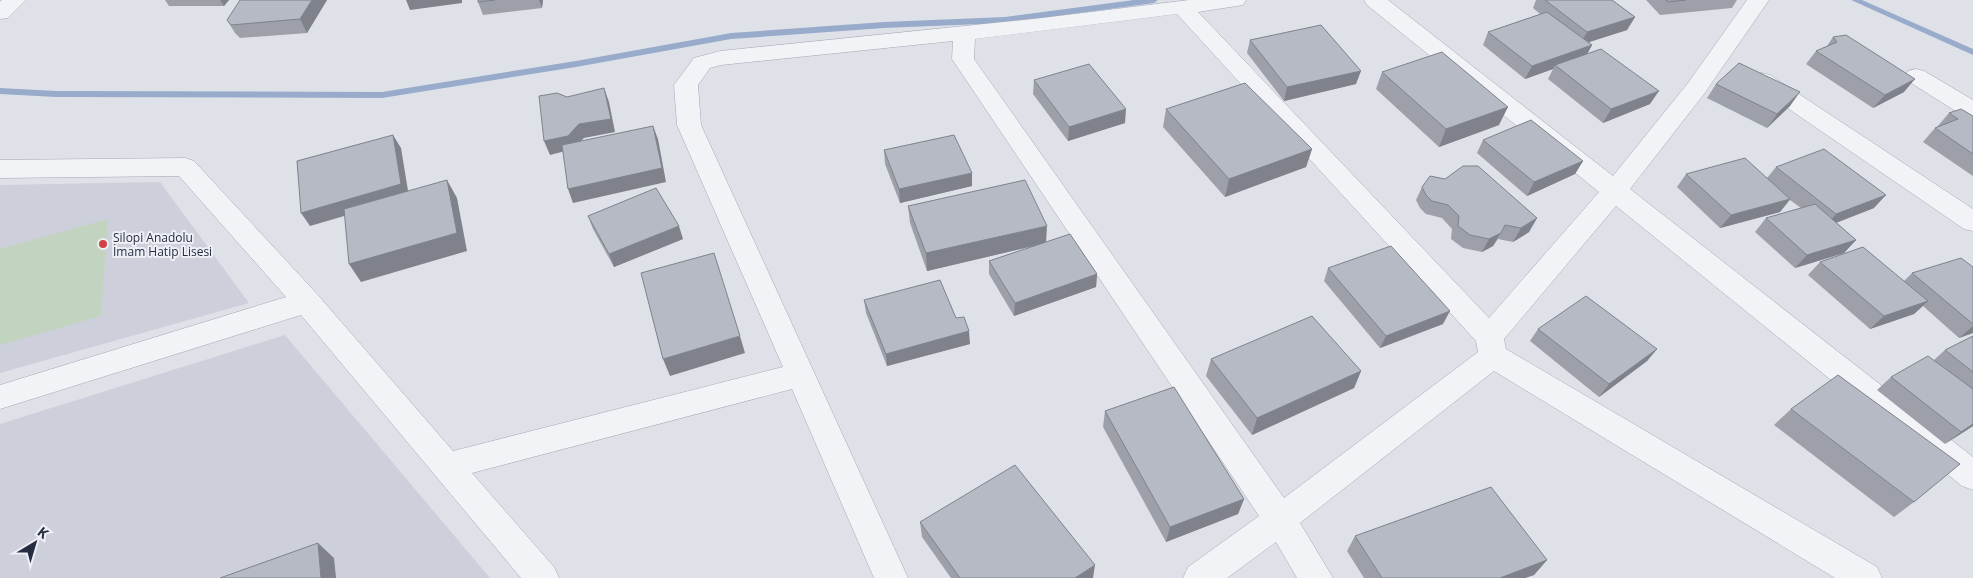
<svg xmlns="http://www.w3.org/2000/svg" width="1973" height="578" viewBox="0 0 1973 578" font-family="'Open Sans',sans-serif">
	<rect width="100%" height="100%" fill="#dfe1e8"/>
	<path fill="#cdd0da" d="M160 182 249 303 0 373V185Z
		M285 335 490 578H0V424Z"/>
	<path fill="#c2d3bf" d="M108 219 101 316 0 345V249Z"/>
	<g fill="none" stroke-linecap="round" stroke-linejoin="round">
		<path fill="#98abca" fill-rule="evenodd" d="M1134 0H1158L1154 3 1005 23 884 28 731 39 576 67 382 98 56 97 0 94V88L56 91 382 92 576 61 731 33 884 22 1005 17Z
			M1851 0H1862L1973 49V55Z"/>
		<g stroke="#a4a7b2" stroke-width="1">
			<path id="minor" d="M2 0H26L8 18 0 19V2Z
				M1189 0H1246L1243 5 1198 12 1489 318 1599 192 1367 5 1364 0H1388L1613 176 1688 83 1747 0H1769L1704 94 1630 189 1973 457V490L1962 486 1616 206 1504 339 1506 349 1877 567 1882 578H1835L1494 371 1300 523 1333 578H1297L1276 542 1227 578H1183L1188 567 1259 516 952 59 953 41 721 65 710 68 698 85 701 125 908 578H874L792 389 472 473 554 567 559 578H521L301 315 0 409V385L286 297 179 176 0 178V160L185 158 194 161 317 294 453 451 783 367 677 125 674 85 694 58 720 51 1042 18ZM1177 14 1476 341 1478 352 1284 498 974 59 975 39Z
				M1916 69 1924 71 1973 100V119L1965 117 1908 81 1905 76 1908 71Z
				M1762 73 1770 75 1973 209V231L1964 229 1754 85 1750 80 1754 75Z"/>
		</g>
		<use href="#minor" fill="#f1f3f7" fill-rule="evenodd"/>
	</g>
	<path fill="#9da0a9" d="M165 0H229L224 6H169Z
		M327 0 307 33 240 38 235 33 227 20Z
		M478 0H543L542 8 483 15 478 2Z
		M1536 0H1612L1635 17 1627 30 1589 42 1592 45 1587 54 1650 104 1603 123 1548 79 1553 69 1525 79 1483 45 1488 32 1540 14 1533 8Z
		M1646 0H1737L1732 8 1660 15Z
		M1833 37 1904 92 1873 108 1806 64 1816 51 1827 46Z
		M1250 40 1356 84 1284 101 1247 53Z
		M1382 72 1499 125 1439 147 1376 89Z
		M1034 80 1125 123 1068 141 1033 94Z
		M1716 84 1790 106 1767 128 1707 98Z
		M1166 109 1312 149 1306 167 1225 197 1163 127Z
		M1949 113 1973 116V176L1923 142 1935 128 1938 127H1937Z
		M1483 140 1583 161 1575 174 1527 196 1477 153Z
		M884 150 972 186 900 203 885 164Z
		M1776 167 1874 208 1836 223 1856 240 1844 253 1795 268 1755 232 1766 218 1801 208 1790 200 1780 212 1720 228 1677 187 1686 174 1767 178Z
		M1422 187 1537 218 1529 232 1513 242 1498 239 1493 246 1482 252 1463 248 1451 239 1452 229 1442 218 1426 214 1420 208 1416 200Z
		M908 206 1046 242 1097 274 1096 287 1014 316 989 274V261L1038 245 927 271 910 223Z
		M588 216 683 239 614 267 593 229Z
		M1820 262 1904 281 1912 273 1973 267V333L1959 338 1923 306 1914 314 1870 329 1808 275Z
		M1328 268 1443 324 1380 348 1324 281Z
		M864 300 956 318 970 344 887 366 866 313Z
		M1538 329 1657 349 1647 361 1599 397 1530 341Z
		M1973 336V426L1945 444 1877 390 1891 377 1934 360 1945 350Z
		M1211 359 1361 371 1354 388 1252 435 1206 376Z
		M1791 409 1914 502 1894 517 1774 425Z
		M1105 411 1244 499 1238 514 1166 542 1103 427Z
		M920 522 1093 578H951L922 537Z
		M1355 536 1547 560 1534 575 1525 578H1364L1347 551Z"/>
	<path fill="#7f828a" d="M220 0H229L224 6Z
		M312 0H327L307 33 300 19Z
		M406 0H462V3L410 10Z
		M539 0H543L542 8Z
		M1635 17 1627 30 1580 45 1587 32Z
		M1592 45 1585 58 1555 65 1553 69 1525 79 1532 66Z
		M1361 71 1356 84 1284 101 1287 87Z
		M1915 79 1904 92 1873 108 1885 95Z
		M604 88 609 102 615 132 584 138 573 149 550 155 544 141Z
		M1659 91 1650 104 1603 123 1611 109Z
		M1800 92 1790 106 1767 128 1777 114Z
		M1508 107 1499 125 1439 147 1446 129Z
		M1126 109 1125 123 1068 141 1069 127Z
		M653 126 658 139 666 182 573 203 568 189Z
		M393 135 401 148 409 197 310 226 301 213Z
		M1312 149 1306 167 1225 197 1229 179Z
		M1583 161 1575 174 1527 196 1534 182Z
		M972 173V186L900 203 899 189Z
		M447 180 457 198 467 251 361 282 349 264Z
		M1886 195 1874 208 1825 227 1836 214Z
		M1790 199 1780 212 1720 228 1731 215Z
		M1537 218 1529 232 1513 242 1521 228Z
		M1505 225 1493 246 1482 252 1489 239Z
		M679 226 683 239 614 267 609 254Z
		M1047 226 1046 243 927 271 926 253Z
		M1856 240 1844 253 1795 268 1807 255Z
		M1097 274 1096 287 1014 316 1015 303Z
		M1928 301 1914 314 1870 329 1884 316Z
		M1450 311 1443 324 1380 348 1386 336Z
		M1973 326V333L1959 338Z
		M969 331 970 344 887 366 886 354Z
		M740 336 745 353 670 376 663 359Z
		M1657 349 1647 361 1599 397 1609 384Z
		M1361 371 1354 388 1252 435 1257 418Z
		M1973 424V426L1945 444 1961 432Z
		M1244 499 1238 514 1166 542 1170 527Z
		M318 543 334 558 336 578H321Z
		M1547 560 1534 575 1525 578H1500Z
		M1095 565 1093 578H1075Z"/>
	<path fill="#b6bac5" stroke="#7f828a" d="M240 0H312L300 19 231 25 227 20Z
		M478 0H495L478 2Z
		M1545 0H1612L1635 17 1587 32Z
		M1666 0H1686L1668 2Z
		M1547 12 1592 45 1532 66 1488 32Z
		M1321 25 1361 71 1287 87 1250 40Z
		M1846 35 1915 79 1885 95 1816 51 1837 42 1833 37Z
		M1601 49 1659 91 1611 109 1555 65Z
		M1442 52 1508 107 1446 129 1382 72Z
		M1739 63 1800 92 1777 114 1716 84Z
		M1089 64 1126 109 1069 127 1034 80Z
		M1245 83 1312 149 1229 179 1166 109Z
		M604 88 611 119 579 124 568 136 544 141 539 96 557 93 567 97Z
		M1961 109 1973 116V154L1935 128 1958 119 1949 113Z
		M1531 120 1583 161 1534 182 1483 140Z
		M653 126 662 168 568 189 562 145Z
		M393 135 401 184 301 213 297 161Z
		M954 135 972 173 899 189 884 150Z
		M1824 149 1886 195 1836 214 1776 167Z
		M1745 158 1790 199 1731 215 1686 174Z
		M1463 166H1478L1537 218 1521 228 1505 225 1501 233 1489 239 1470 235 1458 226 1459 216 1448 205 1432 201 1426 195 1422 187 1430 176 1445 179Z
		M447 180 457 233 349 264 344 209Z
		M1025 180 1047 226 926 253 908 206Z
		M656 188 679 226 609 254 588 216Z
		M1815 204 1856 240 1807 255 1766 218Z
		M1070 234 1097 274 1015 303 989 261Z
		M1391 246 1450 311 1386 336 1328 268Z
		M1863 247 1928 301 1884 316 1820 262Z
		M714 253 740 336 663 359 641 273Z
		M1961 258 1973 267V324L1912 273Z
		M940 280 956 318 964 317 969 331 886 354 864 300Z
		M1586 296 1657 349 1609 384 1538 329Z
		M1312 316 1361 371 1257 418 1211 359Z
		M1973 336V372L1945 350Z
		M1928 356 1973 389V424L1961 432 1891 377Z
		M1838 375 1960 464 1914 502 1791 409Z
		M1174 387 1244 499 1170 527 1105 411Z
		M1015 465 1095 565 1075 578H960L920 522Z
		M1491 487 1547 560 1500 578H1382L1355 536Z
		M318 543 321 578H220Z"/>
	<circle fill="#d23f45" stroke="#eef0f6" stroke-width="2" cx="103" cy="244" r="5"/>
	<g text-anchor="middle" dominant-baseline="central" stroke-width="4" stroke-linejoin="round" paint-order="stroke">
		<g font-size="12" fill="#272d40" stroke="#eef0f6" text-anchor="start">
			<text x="113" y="237">Silopi Anadolu<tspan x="113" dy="14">İmam Hatip Lisesi</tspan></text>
		</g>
	</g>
	<g transform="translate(35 543) rotate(38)" stroke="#eef0f6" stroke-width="4" paint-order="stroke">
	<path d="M0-4L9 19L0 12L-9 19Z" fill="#272d40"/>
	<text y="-8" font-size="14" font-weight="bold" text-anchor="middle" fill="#272d40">K</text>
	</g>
</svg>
